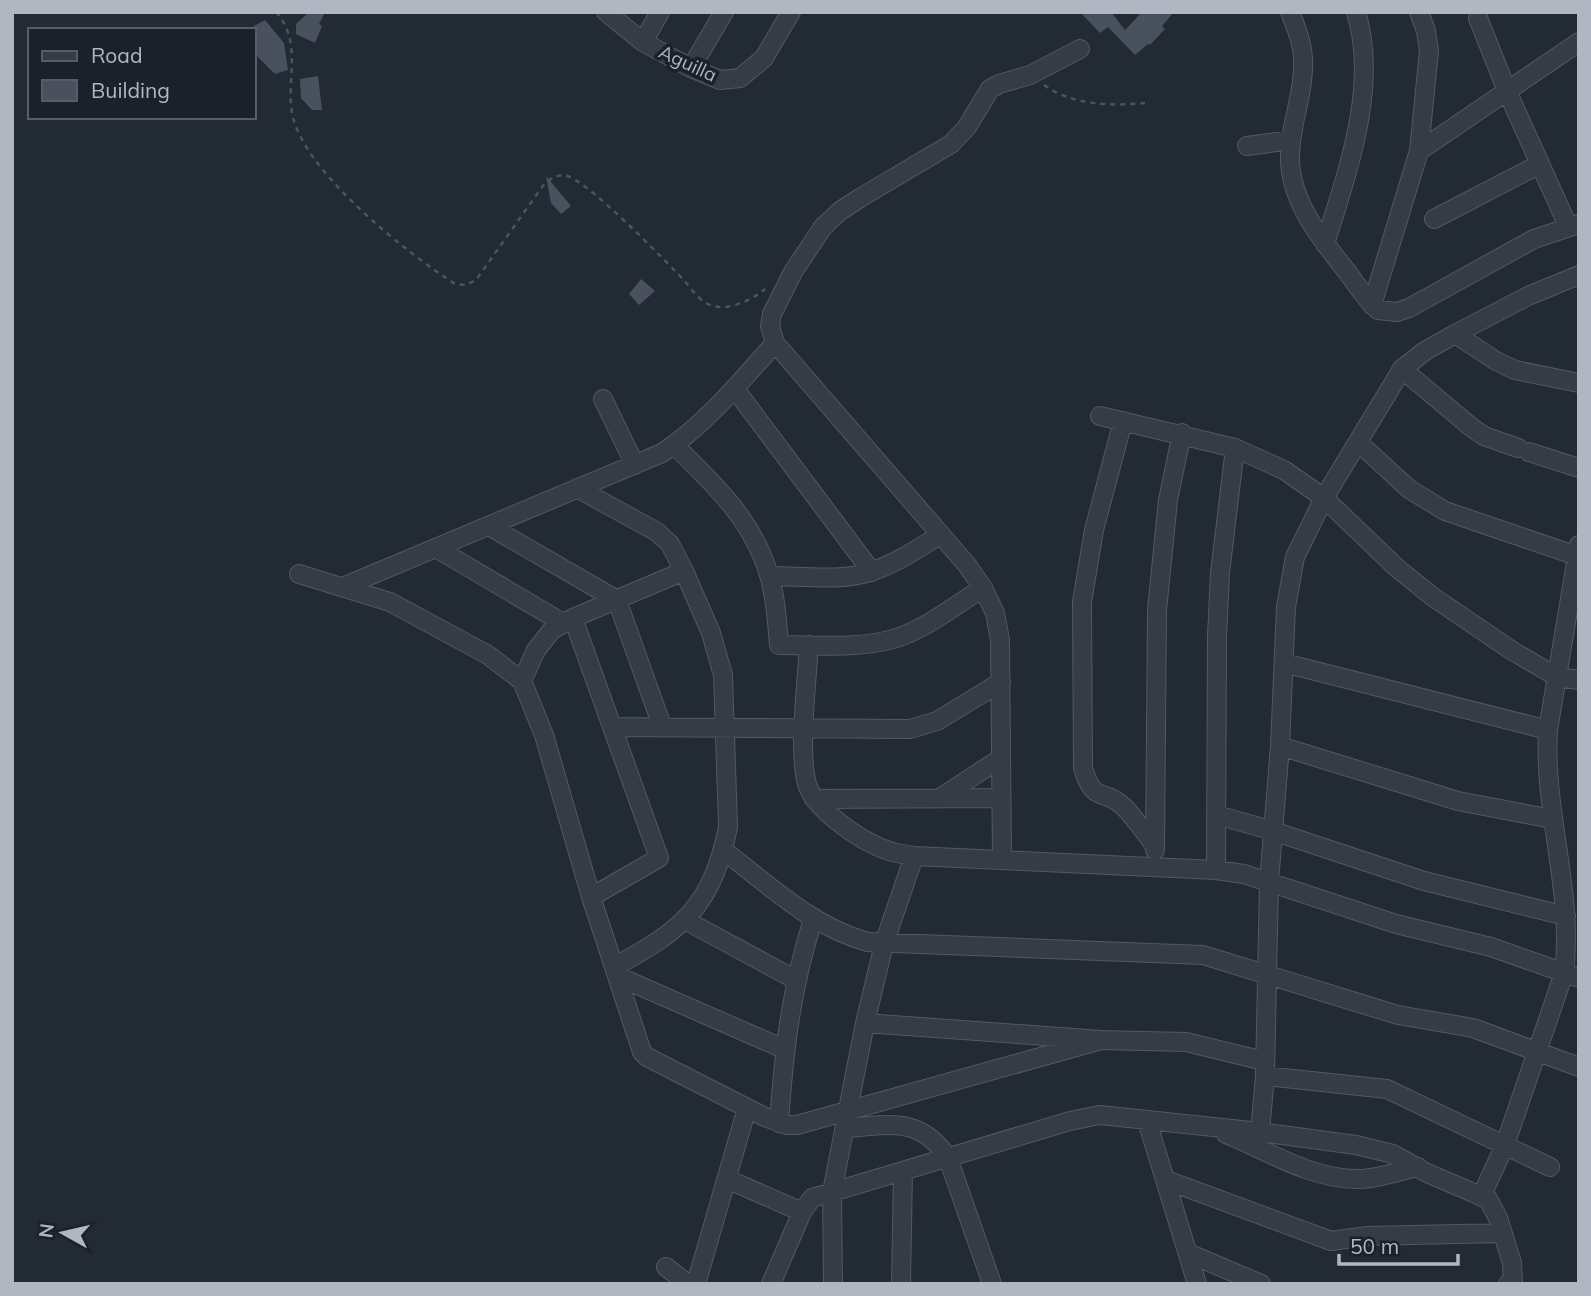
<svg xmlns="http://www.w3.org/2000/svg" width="1591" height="1296" viewBox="0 0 1591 1296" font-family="Mulish,sans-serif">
	<rect width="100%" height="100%" fill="#222a34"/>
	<path fill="#49515e" d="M309 12H325L319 24 322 26 315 43 296 34V24Z
		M1080 12H1111L1125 30 1142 12H1174L1162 26 1165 29 1150 45 1148 44 1135 55 1108 27 1100 33Z
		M265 20 284 43 288 70 275 74 254 53V26Z
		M318 76 322 110H312L301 98 300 79Z
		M546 176 571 206 561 214 551 203Z
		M641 279 655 291 639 305 629 294Z"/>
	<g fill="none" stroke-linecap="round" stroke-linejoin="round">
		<g stroke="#535963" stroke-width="20">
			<path id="minor" d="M606 12 643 42 691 68 720 80 740 78 764 58 791 12
				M1290 12C1296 27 1302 42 1303 58 1305 93 1289 126 1290 160 1291 203 1322 240 1348 273 1357 285 1366 300 1378 310L1397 312 1409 308 1534 239 1579 224
				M1478 18 1507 91 1568 226
				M643 42 660 12
				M691 68 724 12
				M1247 146 1291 140
				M1419 151 1579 42
				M1434 219 1540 164
				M1325 244C1347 172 1379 87 1356 12
				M1372 305 1419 151 1429 51 1426 31 1419 12
				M1455 334 1496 361 1515 370 1579 383
				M1402 369 1471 427 1484 436 1518 448
				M735 389 872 572
				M603 399 635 465
				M1100 416 1235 448 1284 470 1324 498 1397 568 1433 597 1511 650 1557 677 1579 680
				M1123 421 1094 530 1082 602 1083 768C1094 805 1103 787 1124 807 1135 818 1145 833 1155 846
				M1359 443 1409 489 1445 511 1577 556
				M674 445C714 484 753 520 769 575 776 598 777 622 779 645 816 645 858 649 893 639 925 630 955 605 983 588
				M1529 452 1579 468
				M577 488 657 532 670 544 684 571 711 633 723 675 728 827C712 907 682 930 614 967
				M489 526 617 600 662 726
				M436 548 563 623
				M299 574 390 602 488 655 522 681 544 735 591 897 642 1052 647 1057 765 1117 786 1125H797L1101 1040
				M770 576C803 576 842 582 873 571 897 563 919 548 940 535
				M345 586 662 453C704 426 742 380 775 343
				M573 618 659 858 591 897
				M809 645C807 681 798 752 807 784 815 811 866 845 893 852 900 854 907 855 914 856L1216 870 1244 874 1396 924 1491 947 1579 978
				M1284 663 1548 730
				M522 681 536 650 552 630 573 618 684 571
				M612 727 910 729 937 721 1001 682
				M1280 746 1458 801 1552 819
				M940 798 1001 758
				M814 799 1001 798
				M1217 815 1273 831 1424 881 1566 916
				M723 850C769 885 812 927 868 942L1203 955 1398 1015 1473 1028 1579 1067
				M1155 850 1157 610 1168 500 1182 433
				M1002 860 1000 640 995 613 983 588 967 565 775 343 770 326 772 314 793 272 823 227 840 211 860 198 951 144 967 127 990 89 999 84 1030 75 1080 49
				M1216 870 1217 636 1220 573 1235 448
				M685 920 796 980
				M617 976 784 1049
				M865 1023 1101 1040 1186 1042 1264 1061
				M1265 1076 1387 1089 1550 1167
				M1147 1121 1197 1284
				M779 1123C784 1049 791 990 813 919
				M846 1128C890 1125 920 1116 948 1158L992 1284
				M1260 1132 1265 1076 1269 882 1280 746 1286 607 1295 557 1324 498 1402 369 1425 351 1455 334 1528 296 1579 275
				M1226 1134C1268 1151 1313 1180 1359 1179 1378 1179 1399 1171 1418 1167
				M727 1179 802 1212
				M1166 1180 1331 1241 1367 1236 1503 1233
				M1481 1197 1505 1145 1564 973C1574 892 1543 812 1548 730L1579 545
				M1188 1253 1261 1284
				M666 1267 688 1284
				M696 1284 747 1108
				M771 1284 802 1212 812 1198 1070 1121 1099 1115 1110 1116 1260 1132 1356 1145 1393 1154 1427 1173 1488 1199 1498 1218 1512 1263 1513 1281 1508 1284
				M833 1284 832 1192 865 1023 884 944 914 856
				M901 1284 903 1171"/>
		</g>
		<path stroke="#48575a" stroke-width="2.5" stroke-dasharray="5 5" stroke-linecap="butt" d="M276 12C305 44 283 85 294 121 311 177 407 253 455 284L466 285 476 280 545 183C551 179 556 175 564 175 586 178 664 260 683 279 691 288 698 300 710 305 727 312 752 300 765 289
			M1044 85C1074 106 1111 106 1145 103"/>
		<use href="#minor" stroke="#353c45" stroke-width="18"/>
	</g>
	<g text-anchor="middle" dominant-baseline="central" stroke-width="7" stroke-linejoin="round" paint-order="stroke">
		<g font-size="19" fill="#b0b6c2" stroke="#1b212a">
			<text transform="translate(688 63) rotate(25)">Aguilla</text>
		</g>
	</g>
	<rect width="1591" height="1296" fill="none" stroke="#b0b6c2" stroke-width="28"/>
	<rect x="28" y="28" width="228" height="91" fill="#1b212a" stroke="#575d67" stroke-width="2"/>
	<rect x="42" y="51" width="35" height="10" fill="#353c45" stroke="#575d67" stroke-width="2"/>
	<text x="91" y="63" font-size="21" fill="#b0b6c2">Road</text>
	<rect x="42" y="80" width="35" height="21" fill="#49515e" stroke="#575d67" stroke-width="2"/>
	<text x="91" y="98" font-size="21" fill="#b0b6c2">Building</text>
	<g transform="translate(63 1233) rotate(278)" stroke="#1b212a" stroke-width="5" paint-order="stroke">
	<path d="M0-5L12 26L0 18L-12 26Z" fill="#b0b6c2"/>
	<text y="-10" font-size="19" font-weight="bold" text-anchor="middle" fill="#b0b6c2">N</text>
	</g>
	<path d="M1339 1254v10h119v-10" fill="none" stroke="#b0b6c2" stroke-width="3.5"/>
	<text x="1350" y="1254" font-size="21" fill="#b0b6c2" stroke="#1b212a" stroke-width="5" paint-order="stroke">50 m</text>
</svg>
